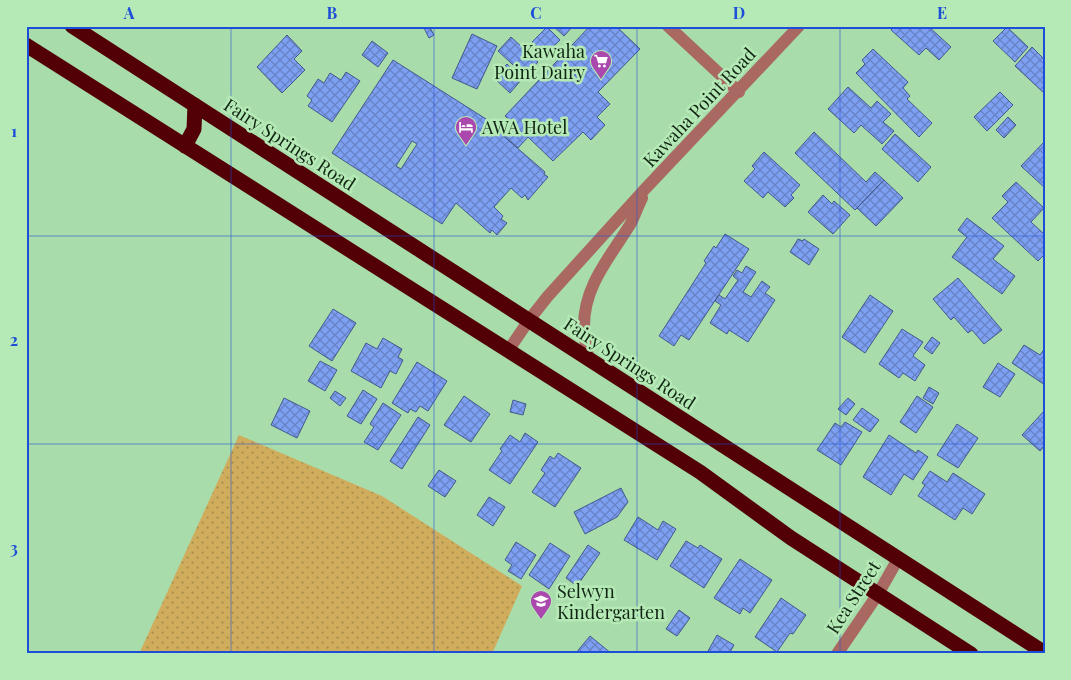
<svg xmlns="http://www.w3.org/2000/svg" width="1071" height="680" viewBox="0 0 1071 680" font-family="'Playfair Display',serif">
	<defs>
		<pattern id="park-dots" width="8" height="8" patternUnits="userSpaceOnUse" patternTransform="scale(1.25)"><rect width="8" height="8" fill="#d0ad5d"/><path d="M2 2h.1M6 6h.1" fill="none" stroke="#a78d4c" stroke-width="1.8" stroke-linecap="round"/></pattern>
		<pattern id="building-cross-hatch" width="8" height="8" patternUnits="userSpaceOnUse" patternTransform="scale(1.25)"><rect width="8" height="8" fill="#7ea0f3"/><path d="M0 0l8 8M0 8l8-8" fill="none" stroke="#6682c4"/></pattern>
	</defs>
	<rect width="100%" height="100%" fill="#a8dcab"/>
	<path fill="url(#park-dots)" d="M239 435 382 496 522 586 492 654H139Z"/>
	<path fill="url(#building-cross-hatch)" stroke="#44598c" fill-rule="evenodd" d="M423 26H429L434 35 429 38Z
		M553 26H573L564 36Z
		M590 26H616L640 49 598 92 610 104 597 117 605 125 591 140 583 132 553 161 528 137 518 148 500 133 511 121 505 116Z
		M894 26H928L951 47 939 60 926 48 919 55 891 30Z
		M547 27 560 40 545 55 532 42Z
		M1007 27 1028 47 1015 62 993 41Z
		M472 34 497 46 477 89 452 78Z
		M287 35 302 51 294 59 305 70 282 93 257 67Z
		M511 37 538 62 525 76 498 51Z
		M372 41 388 53 378 67 362 55Z
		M1032 47 1045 60V94L1015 66Z
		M873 49 908 82 903 88 910 96 907 99 932 123 919 137 856 73 865 64 862 60Z
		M393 60 486 119 501 130 500 133 545 172 544 174 548 177 528 200 525 195 522 198 511 188 494 207 503 216 501 219 507 223 497 235 492 230 490 233 456 203 442 224 332 153ZM412 141 417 144 401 169 396 166Z
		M507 64 522 79 510 93 494 78Z
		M346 72 360 81 332 122 308 106 312 100 307 96 318 79 324 83 330 73 341 80Z
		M848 87 871 108 877 101 891 114 883 122 894 131 882 144 861 125 854 133 828 109Z
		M1000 92 1013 105 987 131 974 117Z
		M1008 117 1016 125 1004 138 996 130Z
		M814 132 866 182 875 172 884 180 855 210 795 153Z
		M895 134 931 167 918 182 882 149Z
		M1045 141V188L1021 166Z
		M764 152 800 185 791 195 794 198 785 207 768 192 763 198 744 181 755 169 752 166Z
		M884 180 903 198 876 226 857 208Z
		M1016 182 1044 208 1031 222 1045 235V254L1038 261 992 218 1008 202 1002 196Z
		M823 195 832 204 834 201 850 215 833 234 808 212Z
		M967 218 1004 246 993 259 1015 276 1002 294 952 257 967 237 958 230Z
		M725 234 749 249 689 340 681 335 674 346 659 336 706 263 704 261 714 246 716 248Z
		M798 239 803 241 804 239 819 249 809 265 790 252Z
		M746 266 756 272 743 292 751 297 762 281 770 287 765 293 775 300 748 342 729 330 727 334 710 323 721 305 715 301 719 295 725 299 738 280 733 276 737 270 742 273Z
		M958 278 1002 330 984 344 972 330 968 333 954 317 951 320 933 299Z
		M870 295 893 311 865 353 842 337Z
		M333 309 356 323 332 361 309 346Z
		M902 329 923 342 913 356 925 365 915 381 903 373 899 378 879 364Z
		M932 337 940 343 932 354 924 348Z
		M383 338 402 349 398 357 403 360 396 374 390 371 381 388 351 371 366 343 377 349Z
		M1024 345 1040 355 1045 348V385L1012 363Z
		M320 361 337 370 325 391 308 381Z
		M417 362 447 381 428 411 420 406 416 412 410 409 408 413 392 403Z
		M998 363 1015 374 1000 397 983 387Z
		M929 387 939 393 933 404 923 398Z
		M363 390 377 399 361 424 347 416Z
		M335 391 346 398 340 406 330 398Z
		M464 396 490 414 471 442 444 425Z
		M917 396 933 407 916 433 900 422Z
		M284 398 310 411 297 438 271 425Z
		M848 398 855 404 846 415 838 409Z
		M513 400 526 404 523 415 510 412Z
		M383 403 401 415 378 450 364 442 374 427 370 424Z
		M862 408 879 420 870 432 853 420Z
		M1045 410V445L1040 451 1022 435Z
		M418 417 430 425 402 469 390 461Z
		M845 422 862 432 841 465 817 450 835 423 841 427Z
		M957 424 978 438 958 468 937 455Z
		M525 433 538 442 510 484 489 470 502 451 500 449 510 435 520 442Z
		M889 435 916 453 918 450 928 457 913 480 904 474 891 495 863 477Z
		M558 453 581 468 555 507 532 492 545 473 541 470 550 456 554 459Z
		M439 470 456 481 445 497 428 486Z
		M930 471 947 482 953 473 985 494 972 514 963 508 955 520 918 496 925 485 922 483Z
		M621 488 628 502 617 517 585 534 574 512Z
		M489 497 505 507 493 526 477 515Z
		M638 517 658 530 663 521 676 529 657 560 624 540Z
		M686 541 698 548 700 545 722 559 704 588 670 566Z
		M516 542 536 555 521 579 508 571 512 565 505 560Z
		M550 543 570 556 549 589 529 575Z
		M588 545 600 553 577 586 566 578Z
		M740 559 772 580 750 613 743 608 740 614 714 598Z
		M781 598 806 615 793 634 790 633 777 652 755 637Z
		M679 610 690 618 677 636 666 629Z
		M717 635 734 645 729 654H713L708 651Z
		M590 636 612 654H575Z"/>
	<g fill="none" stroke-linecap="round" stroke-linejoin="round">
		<path stroke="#a96962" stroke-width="12" d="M668 26 739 92
			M508 351 529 320 548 296 645 189 799 26
			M588 358C587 348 584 338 584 328 583 286 611 256 631 223 635 215 638 206 642 198
			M837 654 878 594 898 559"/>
		<path stroke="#520005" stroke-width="15" d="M72 26 1045 653
			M26 45 700 472 791 538 971 654
			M185 146 194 129 195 105"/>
	</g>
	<path fill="none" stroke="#1d4ed8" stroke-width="1" stroke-opacity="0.55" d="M231 26V654M434 26V654M637 26V654M840 26V654M26 236H1045M26 444H1045"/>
	<defs>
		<g id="supermarket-pin" transform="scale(1.125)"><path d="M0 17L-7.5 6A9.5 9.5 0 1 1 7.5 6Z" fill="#aa48ae" stroke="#b5eab7"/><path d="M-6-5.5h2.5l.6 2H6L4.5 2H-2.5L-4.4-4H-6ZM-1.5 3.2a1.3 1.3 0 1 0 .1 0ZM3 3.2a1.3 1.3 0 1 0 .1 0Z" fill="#fff"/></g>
		<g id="hotel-pin" transform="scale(1.125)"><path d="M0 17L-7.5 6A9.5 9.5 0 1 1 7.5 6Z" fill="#aa48ae" stroke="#b5eab7"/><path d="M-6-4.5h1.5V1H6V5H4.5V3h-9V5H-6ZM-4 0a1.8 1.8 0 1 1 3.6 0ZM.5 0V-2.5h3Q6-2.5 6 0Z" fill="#fff"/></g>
		<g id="school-pin" transform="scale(1.125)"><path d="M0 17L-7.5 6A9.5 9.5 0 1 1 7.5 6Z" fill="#aa48ae" stroke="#b5eab7"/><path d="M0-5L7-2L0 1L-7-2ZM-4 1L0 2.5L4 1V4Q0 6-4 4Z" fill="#fff"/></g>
	</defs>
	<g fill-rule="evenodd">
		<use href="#supermarket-pin" x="601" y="61"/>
		<use href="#hotel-pin" x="466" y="127"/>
		<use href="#school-pin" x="541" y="601"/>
	</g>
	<g text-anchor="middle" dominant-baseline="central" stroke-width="5" stroke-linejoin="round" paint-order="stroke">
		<g font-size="18" fill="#112513" stroke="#b5eab7" text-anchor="start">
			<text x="585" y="51" text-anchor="end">Kawaha<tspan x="585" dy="21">Point Dairy</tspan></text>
			<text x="482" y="127">AWA Hotel</text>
			<text x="557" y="591">Selwyn<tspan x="557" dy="21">Kindergarten</tspan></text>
		</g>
		<g font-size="18" fill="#112513" stroke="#b5eab7">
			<text transform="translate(699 107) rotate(-47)">Kawaha Point Road</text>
			<text transform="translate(290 144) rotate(33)">Fairy Springs Road</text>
			<text transform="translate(630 363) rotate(33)">Fairy Springs Road</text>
			<text transform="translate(853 597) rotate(-57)">Kea Street</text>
		</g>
	</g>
	<rect width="1071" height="680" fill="none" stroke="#b5eab7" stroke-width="55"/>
	<rect x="28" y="28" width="1016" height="624" fill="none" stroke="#1d4ed8" stroke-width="2"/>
	<g font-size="16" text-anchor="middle" font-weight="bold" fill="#1d4ed8">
		<text x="129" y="19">A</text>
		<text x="332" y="19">B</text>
		<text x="536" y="19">C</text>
		<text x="739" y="19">D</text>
		<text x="942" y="19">E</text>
		<text x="14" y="137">1</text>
		<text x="14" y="346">2</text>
		<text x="14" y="554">3</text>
	</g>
</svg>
